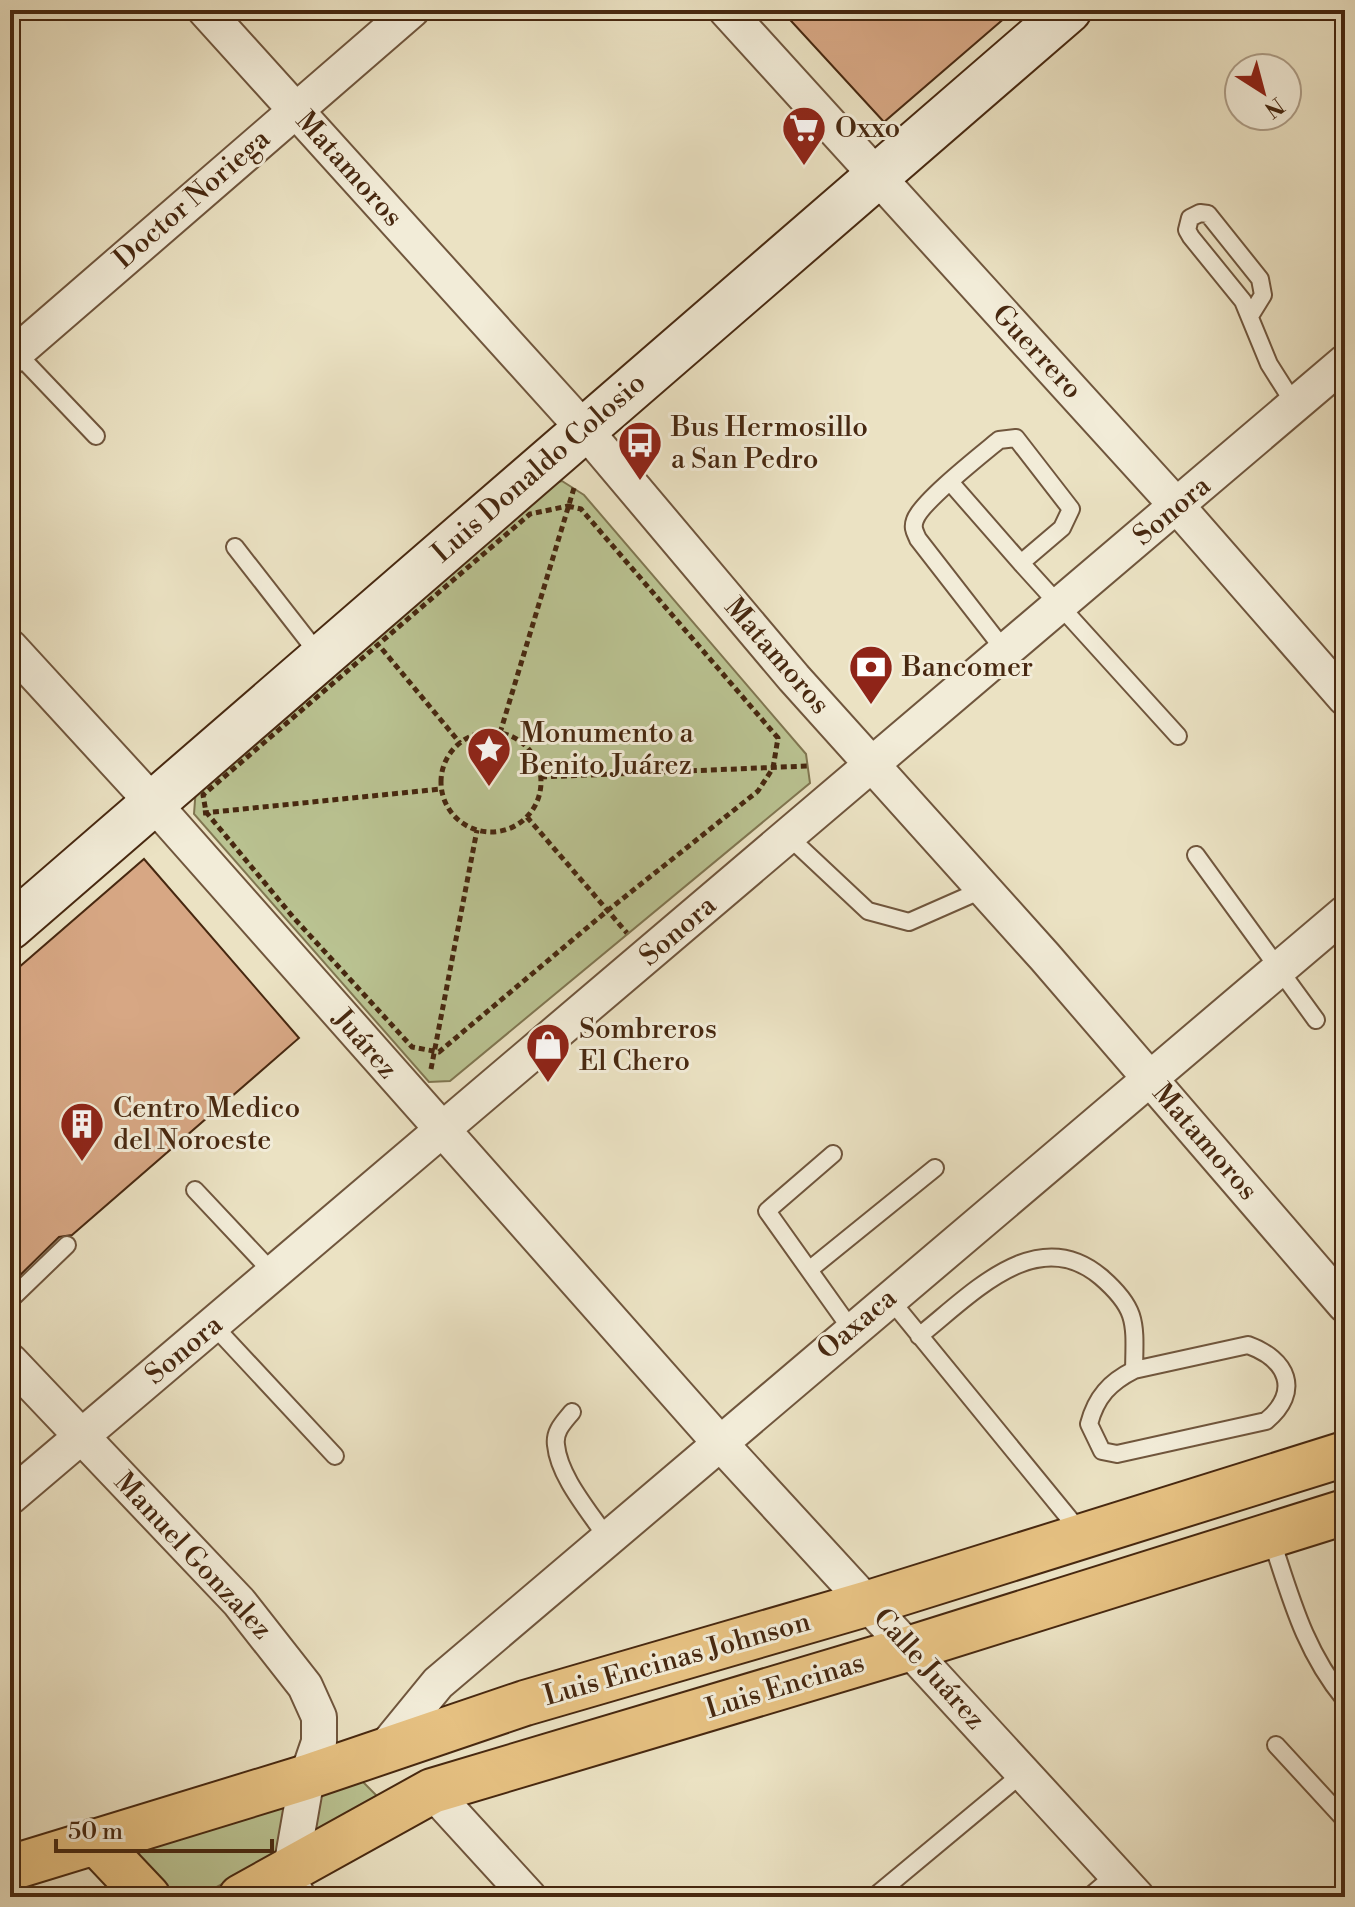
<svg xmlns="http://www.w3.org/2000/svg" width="1355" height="1907" viewBox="0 0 1355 1907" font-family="'Libre Bodoni',serif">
	<rect width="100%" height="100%" fill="#ebe2c3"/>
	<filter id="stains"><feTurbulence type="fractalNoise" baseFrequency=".0025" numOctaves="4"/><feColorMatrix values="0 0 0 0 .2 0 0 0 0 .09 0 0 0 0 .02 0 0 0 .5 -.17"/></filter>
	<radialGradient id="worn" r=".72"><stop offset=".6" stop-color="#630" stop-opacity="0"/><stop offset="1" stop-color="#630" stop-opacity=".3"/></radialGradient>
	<path fill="#bac392" stroke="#807651" stroke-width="2" d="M562 481 584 495 806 754 810 783 450 1081 429 1082 194 814 196 787 540 487Z
		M352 1771 380 1799 198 1897H165L119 1854Z"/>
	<path fill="#d7a784" stroke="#472810" stroke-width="2" d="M781 10H1014L884 122Z
		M144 859 299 1038 72 1235 59 1237 10 1285V975Z"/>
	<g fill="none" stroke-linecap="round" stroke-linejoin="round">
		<g stroke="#70563d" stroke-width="20">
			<path id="lane" d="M1250 316 1263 295 1260 279 1208 214 1200 213 1190 218 1187 230 1191 237 1243 301 1269 364 1295 405
				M13 349 96 436
				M951 483 1021 563 1062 528 1071 509 1016 438 999 440C981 455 921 502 915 520 912 528 915 532 918 539L1005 651
				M235 547 320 656
				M1021 563 1178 736
				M788 836 868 911 909 922 984 889
				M1196 855 1316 1020
				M833 1154 767 1211 851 1329
				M195 1190 274 1274
				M809 1270 935 1168
				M889 1298 1082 1534
				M10 1300 67 1245
				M213 1325 335 1456
				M919 1336C970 1296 1036 1222 1101 1277 1138 1309 1135 1323 1134 1370 1110 1382 1096 1397 1089 1424L1102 1451 1117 1454 1266 1421C1302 1391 1287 1359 1248 1345L1134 1370
				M572 1412C564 1422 554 1431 556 1445 559 1477 590 1512 607 1538
				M1271 1538C1291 1598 1304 1650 1345 1700
				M1276 1745 1345 1820
				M293 1871 309 1897
				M874 1897 1023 1773
				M1089 1897 1116 1874"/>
		</g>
		<g stroke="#70563d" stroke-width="38">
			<path id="street" d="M205 10 584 429 794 678 1045 957 1345 1305
				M726 10 1177 506 1345 698
				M10 358 412 10
				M10 647 155 805 719 1442 1137 1897
				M10 1361 239 1602 305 1686 319 1717V1742L307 1777 291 1868
				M10 1497 1345 362
				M384 1749 438 1683 1345 913
				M432 1791 529 1897"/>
		</g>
		<g stroke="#472810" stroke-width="48">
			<path id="secondary" d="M10 927 1069 10"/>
		</g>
		<g stroke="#472810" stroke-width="48">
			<path id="primary" d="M95 1841 148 1897
				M10 1868 307 1777 525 1703 869 1603 1345 1454
				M241 1897 432 1791 911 1648 1345 1512"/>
		</g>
		<path stroke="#472810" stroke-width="5" stroke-dasharray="6 4" stroke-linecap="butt" d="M568 506 581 509 778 738 773 768 758 791 607 911 439 1052 412 1047 293 917 206 812 203 795 530 514Z
			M382 649 460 743
			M441 782a50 50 0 1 1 100 0a50 50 0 1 1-100 0Z
			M500 733 574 488
			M541 777 807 766
			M203 813 441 789
			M527 817 627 933
			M431 1069 477 830"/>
		<use href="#lane" stroke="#f2ecd8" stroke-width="16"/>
		<use href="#street" stroke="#f2ecd8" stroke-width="34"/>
		<use href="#secondary" stroke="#f2ecd8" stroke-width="44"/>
		<use href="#primary" stroke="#e6c182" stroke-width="44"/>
	</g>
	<defs>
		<g id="supermarket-pin" transform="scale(2.3)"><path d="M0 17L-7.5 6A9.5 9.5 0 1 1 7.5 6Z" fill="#8f2418" stroke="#f2ecd8"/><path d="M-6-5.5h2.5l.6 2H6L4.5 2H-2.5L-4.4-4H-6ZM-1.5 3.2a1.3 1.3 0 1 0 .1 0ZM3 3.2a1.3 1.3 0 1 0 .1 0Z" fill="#fff"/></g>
		<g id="bus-pin" transform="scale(2.3)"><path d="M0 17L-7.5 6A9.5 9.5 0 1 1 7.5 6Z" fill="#8f2418" stroke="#f2ecd8"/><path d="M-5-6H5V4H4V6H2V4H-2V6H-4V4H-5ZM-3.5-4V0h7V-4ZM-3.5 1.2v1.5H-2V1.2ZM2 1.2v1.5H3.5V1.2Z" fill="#fff"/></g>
		<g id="bank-pin" transform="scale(2.3)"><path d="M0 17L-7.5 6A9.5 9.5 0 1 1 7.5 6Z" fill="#8f2418" stroke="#f2ecd8"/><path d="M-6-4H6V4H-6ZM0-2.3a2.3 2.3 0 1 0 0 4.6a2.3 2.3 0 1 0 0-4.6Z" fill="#fff"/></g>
		<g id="sight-pin" transform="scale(2.3)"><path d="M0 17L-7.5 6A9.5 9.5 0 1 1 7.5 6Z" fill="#8f2418" stroke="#f2ecd8"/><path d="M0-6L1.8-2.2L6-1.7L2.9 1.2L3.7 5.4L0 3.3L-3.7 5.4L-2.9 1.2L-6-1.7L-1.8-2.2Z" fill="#fff"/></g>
		<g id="shop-pin" transform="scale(2.3)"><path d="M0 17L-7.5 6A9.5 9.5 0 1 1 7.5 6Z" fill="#8f2418" stroke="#f2ecd8"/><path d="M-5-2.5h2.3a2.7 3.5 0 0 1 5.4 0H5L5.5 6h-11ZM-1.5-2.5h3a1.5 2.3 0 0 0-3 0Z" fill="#fff"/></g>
		<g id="building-pin" transform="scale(2.3)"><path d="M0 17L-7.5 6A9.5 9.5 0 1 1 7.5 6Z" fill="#8f2418" stroke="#f2ecd8"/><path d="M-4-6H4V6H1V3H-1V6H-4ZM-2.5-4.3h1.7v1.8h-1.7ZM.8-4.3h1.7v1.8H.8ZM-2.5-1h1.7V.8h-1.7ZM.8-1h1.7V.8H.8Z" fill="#fff"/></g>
	</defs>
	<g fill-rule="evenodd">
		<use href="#supermarket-pin" x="804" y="128"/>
		<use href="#bus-pin" x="640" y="443"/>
		<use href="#bank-pin" x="871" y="667"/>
		<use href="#sight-pin" x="489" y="749"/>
		<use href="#shop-pin" x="548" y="1045"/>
		<use href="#building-pin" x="82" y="1124"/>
	</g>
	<g text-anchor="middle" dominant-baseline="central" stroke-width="6" stroke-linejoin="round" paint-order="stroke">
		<g font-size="28" fill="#472810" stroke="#f2ecd8" text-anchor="start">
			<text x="835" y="128">Oxxo</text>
			<text x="671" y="427">Bus Hermosillo<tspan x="671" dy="32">a San Pedro</tspan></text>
			<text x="902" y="667">Bancomer</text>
			<text x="520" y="733">Monumento a<tspan x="520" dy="32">Benito Juárez</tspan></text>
			<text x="579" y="1029">Sombreros<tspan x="579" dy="32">El Chero</tspan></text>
			<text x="113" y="1108">Centro Medico<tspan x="113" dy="32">del Noroeste</tspan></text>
		</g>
		<g font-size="28" fill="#472810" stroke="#f2ecd8">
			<text transform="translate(349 169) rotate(48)">Matamoros</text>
			<text transform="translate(192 199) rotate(-41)">Doctor Noriega</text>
			<text transform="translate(1037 352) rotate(47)">Guerrero</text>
			<text transform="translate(539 468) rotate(-41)">Luis Donaldo Colosio</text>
			<text transform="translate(1172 511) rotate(-40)">Sonora</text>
			<text transform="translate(777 656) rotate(49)">Matamoros</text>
			<text transform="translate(678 931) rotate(-41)">Sonora</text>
			<text transform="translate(365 1044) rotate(49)">Juárez</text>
			<text transform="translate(1205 1142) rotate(49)">Matamoros</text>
			<text transform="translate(857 1324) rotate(-40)">Oaxaca</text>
			<text transform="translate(184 1350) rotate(-40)">Sonora</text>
			<text transform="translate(193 1556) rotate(47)">Manuel Gonzalez</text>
			<text transform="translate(677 1659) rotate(-16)">Luis Encinas Johnson</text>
			<text transform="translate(929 1669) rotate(48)">Calle Juárez</text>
			<text transform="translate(785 1686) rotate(-17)">Luis Encinas</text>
		</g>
	</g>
	<rect width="1355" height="1907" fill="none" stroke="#ebe2c3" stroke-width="40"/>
	<rect x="12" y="12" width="1331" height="1883" fill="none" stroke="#472810" stroke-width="4"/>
	<rect x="20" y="20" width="1315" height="1867" fill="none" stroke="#472810" stroke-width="2"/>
	<g transform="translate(1263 92) rotate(144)"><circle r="38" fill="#f2ecd8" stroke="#ae9e88" stroke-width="2"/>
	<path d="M0-6L14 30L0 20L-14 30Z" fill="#8f2418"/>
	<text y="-12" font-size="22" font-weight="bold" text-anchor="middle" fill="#472810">N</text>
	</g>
	<path d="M56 1839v12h216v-12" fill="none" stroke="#472810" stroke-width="4"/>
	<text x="68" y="1839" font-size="24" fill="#472810" stroke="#f2ecd8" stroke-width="6" paint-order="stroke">50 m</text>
	<rect width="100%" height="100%" filter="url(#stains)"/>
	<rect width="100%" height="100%" fill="url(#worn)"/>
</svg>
